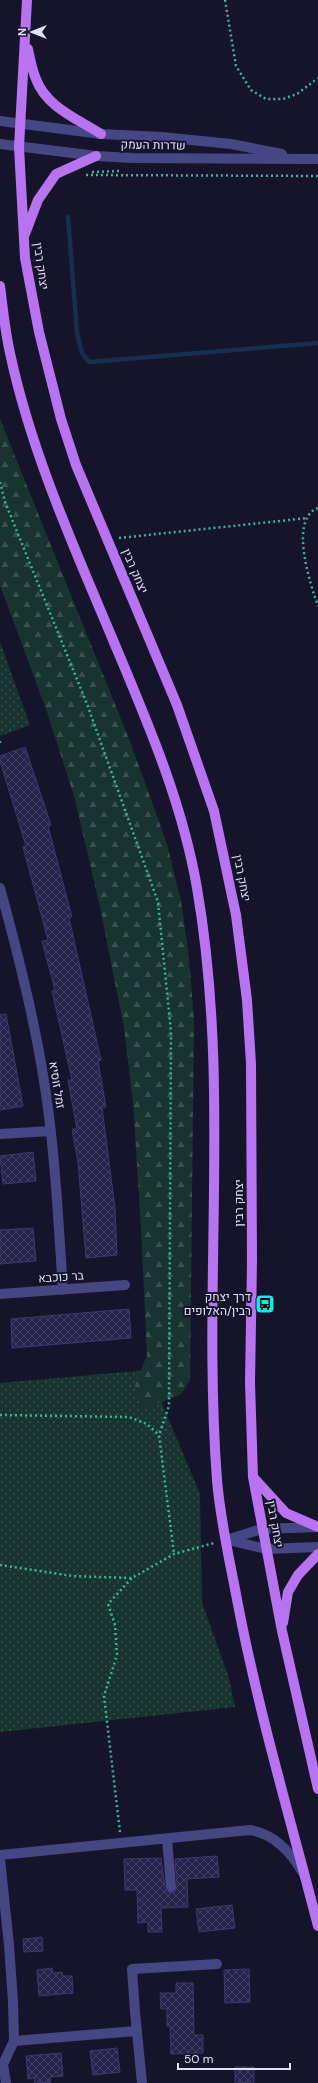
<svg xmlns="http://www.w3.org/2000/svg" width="318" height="2083" viewBox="0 0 318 2083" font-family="'DM Sans',Heebo,sans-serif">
	<defs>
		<pattern id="grass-dots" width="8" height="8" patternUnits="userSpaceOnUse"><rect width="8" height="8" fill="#183430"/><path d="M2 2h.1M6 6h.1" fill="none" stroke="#39514f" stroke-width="1.8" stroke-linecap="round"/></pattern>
		<pattern id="forest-firs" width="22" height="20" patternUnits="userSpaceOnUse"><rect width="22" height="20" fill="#183430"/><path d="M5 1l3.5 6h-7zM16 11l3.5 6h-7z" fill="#39514f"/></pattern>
		<pattern id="building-cross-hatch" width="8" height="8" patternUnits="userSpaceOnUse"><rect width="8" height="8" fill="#272249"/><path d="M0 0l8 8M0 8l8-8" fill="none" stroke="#464264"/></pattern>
	</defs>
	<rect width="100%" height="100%" fill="#16142a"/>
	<path fill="url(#grass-dots)" d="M0 642 30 725 0 736Z
		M148 1370 200 1494 202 1603 229 1678 235 1707 0 1732V1383Z"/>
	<path fill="url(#forest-firs)" d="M0 419 131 744 167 844 181 901 189 957 194 1021 190 1380 181 1394 142 1410 135 1386 147 1355 141 1228 133 1102 124 1028 100 907 74 796 47 712 0 585Z"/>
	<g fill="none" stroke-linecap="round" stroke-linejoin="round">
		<path stroke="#152f4d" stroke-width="4.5" d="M68 217 77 333 82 353 89 362 318 343"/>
	</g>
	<path fill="url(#building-cross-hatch)" stroke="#3e3773" d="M25 747 51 825 48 826 72 917 69 918 101 1060 98 1061 106 1107 102 1108 115 1208 117 1255 86 1258 78 1162 72 1129H77L68 1080H72L52 991 55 990 42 941 48 940 23 847 26 846 0 761V756Z
		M6 1014 23 1106 0 1110V1015Z
		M33 1152 36 1181 3 1184 0 1156Z
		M33 1228 36 1261 0 1264V1230Z
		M129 1309 131 1338 12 1348 11 1319Z
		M217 1856 219 1877 187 1879 188 1907 161 1908 162 1932H148V1922L138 1923 137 1890H125L124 1859 161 1858 165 1888 166 1891 171 1893 175 1892 177 1887 175 1859Z
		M232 1905 235 1928 199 1932 196 1909Z
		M42 1937 43 1951 24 1952 23 1939Z
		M52 1968 53 1973 62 1972 63 1976H72L73 1993 39 1996 37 1970Z
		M249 1969 250 2002 225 2003 224 1970Z
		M176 1983H193L194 2035H203V2053L171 2054 170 2026H167V2009H161L160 1993H176Z
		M117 2048 120 2072 93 2075 90 2051Z
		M61 2053 63 2076 50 2077 51 2083H35L34 2078 28 2079 26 2056Z
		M235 2067H254V2083H235Z"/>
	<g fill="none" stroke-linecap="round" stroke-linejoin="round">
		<path stroke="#3fb2a2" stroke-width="2.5" stroke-dasharray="2 3" stroke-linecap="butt" d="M225 0 236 66 251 90 266 99H283L297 94 318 78
			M92 172 119 171
			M86 175 318 176
			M0 482 5 502 87 704 158 902 171 1032 169 1406 159 1435 174 1554
			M318 508C288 519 311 586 318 606
			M119 538 308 518
			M0 741V745
			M0 1415 129 1417 147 1424 159 1435
			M0 1565 72 1576 132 1578 174 1554 214 1543
			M120 1832 104 1696 117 1655 115 1625 108 1604 132 1578"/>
		<path stroke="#444784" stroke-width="10" d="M0 121 101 134 162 137 231 144 282 154
			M0 144 96 156 133 158 318 159
			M0 888C17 950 33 1012 43 1075 55 1146 58 1218 63 1290
			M0 1134 51 1131
			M0 1294 125 1285
			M226 1540 262 1529 318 1527
			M228 1540 266 1549 318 1547
			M167 1839 171 1887
			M0 1855 250 1830C275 1834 291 1852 303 1873
			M0 1859 9 1945 13 2002 14 2041 3 2064 6 2083
			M14 2041 136 2031
			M142 2083 135 2012 132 1969 217 1964"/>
		<path stroke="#b873f0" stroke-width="10" d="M27 0 19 147 25 258 39 332 61 419 76 465 177 705 214 811 236 915 247 1000 251 1064 252 1261 250 1383 253 1477 282 1631 318 1789
			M28 49C30 59 32 70 36 79 46 107 78 119 101 134
			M25 234 38 200 56 174 96 156
			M0 286C3 309 5 331 10 353 31 452 74 547 113 640 147 721 182 801 197 888 231 1084 202 1283 217 1480 220 1517 228 1553 235 1589 256 1703 289 1814 318 1926
			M254 1478 286 1513 318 1527
			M283 1623 288 1592 298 1575 318 1554"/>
	</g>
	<defs>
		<g id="bus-square" transform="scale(1)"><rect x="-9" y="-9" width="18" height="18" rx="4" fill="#21e3e7" stroke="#16142a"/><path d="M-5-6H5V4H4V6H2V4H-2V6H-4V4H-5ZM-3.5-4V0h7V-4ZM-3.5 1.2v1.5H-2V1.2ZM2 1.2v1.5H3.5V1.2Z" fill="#111"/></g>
	</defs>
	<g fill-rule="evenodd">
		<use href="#bus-square" x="265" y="1304"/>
	</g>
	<g text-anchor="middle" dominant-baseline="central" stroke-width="4" stroke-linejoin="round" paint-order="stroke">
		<g font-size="12" fill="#e2e1fc" stroke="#16142a">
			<text transform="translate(153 145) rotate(1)">שדרות העמק</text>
			<text transform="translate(41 266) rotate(82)">יצחק רבין</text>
			<text transform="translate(135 571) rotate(67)">יצחק רבין</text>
			<text transform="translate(242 878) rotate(79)">יצחק רבין</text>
			<text transform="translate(57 1085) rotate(81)">זמל זוסיא</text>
			<text transform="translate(239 1203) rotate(-90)">יצחק רבין</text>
			<text transform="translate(61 1277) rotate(-4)">בר כוכבא</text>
			<text transform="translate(275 1524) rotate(80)">יצחק רבין</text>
		</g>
		<g font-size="12" fill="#e2e1fc" stroke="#16142a" text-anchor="end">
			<text x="251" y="1297">דרך יצחק<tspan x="251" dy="14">רבין/האלופים</tspan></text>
		</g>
	</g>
	<g transform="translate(32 32) rotate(270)" stroke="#16142a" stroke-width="3" paint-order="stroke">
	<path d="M0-3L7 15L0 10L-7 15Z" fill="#e2e1fc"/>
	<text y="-6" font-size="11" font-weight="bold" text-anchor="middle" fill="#e2e1fc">N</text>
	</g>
	<path d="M178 2063v6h112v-6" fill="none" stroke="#e2e1fc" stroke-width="2"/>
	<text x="184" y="2063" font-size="12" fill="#e2e1fc" stroke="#16142a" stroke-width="3" paint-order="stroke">50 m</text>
</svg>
